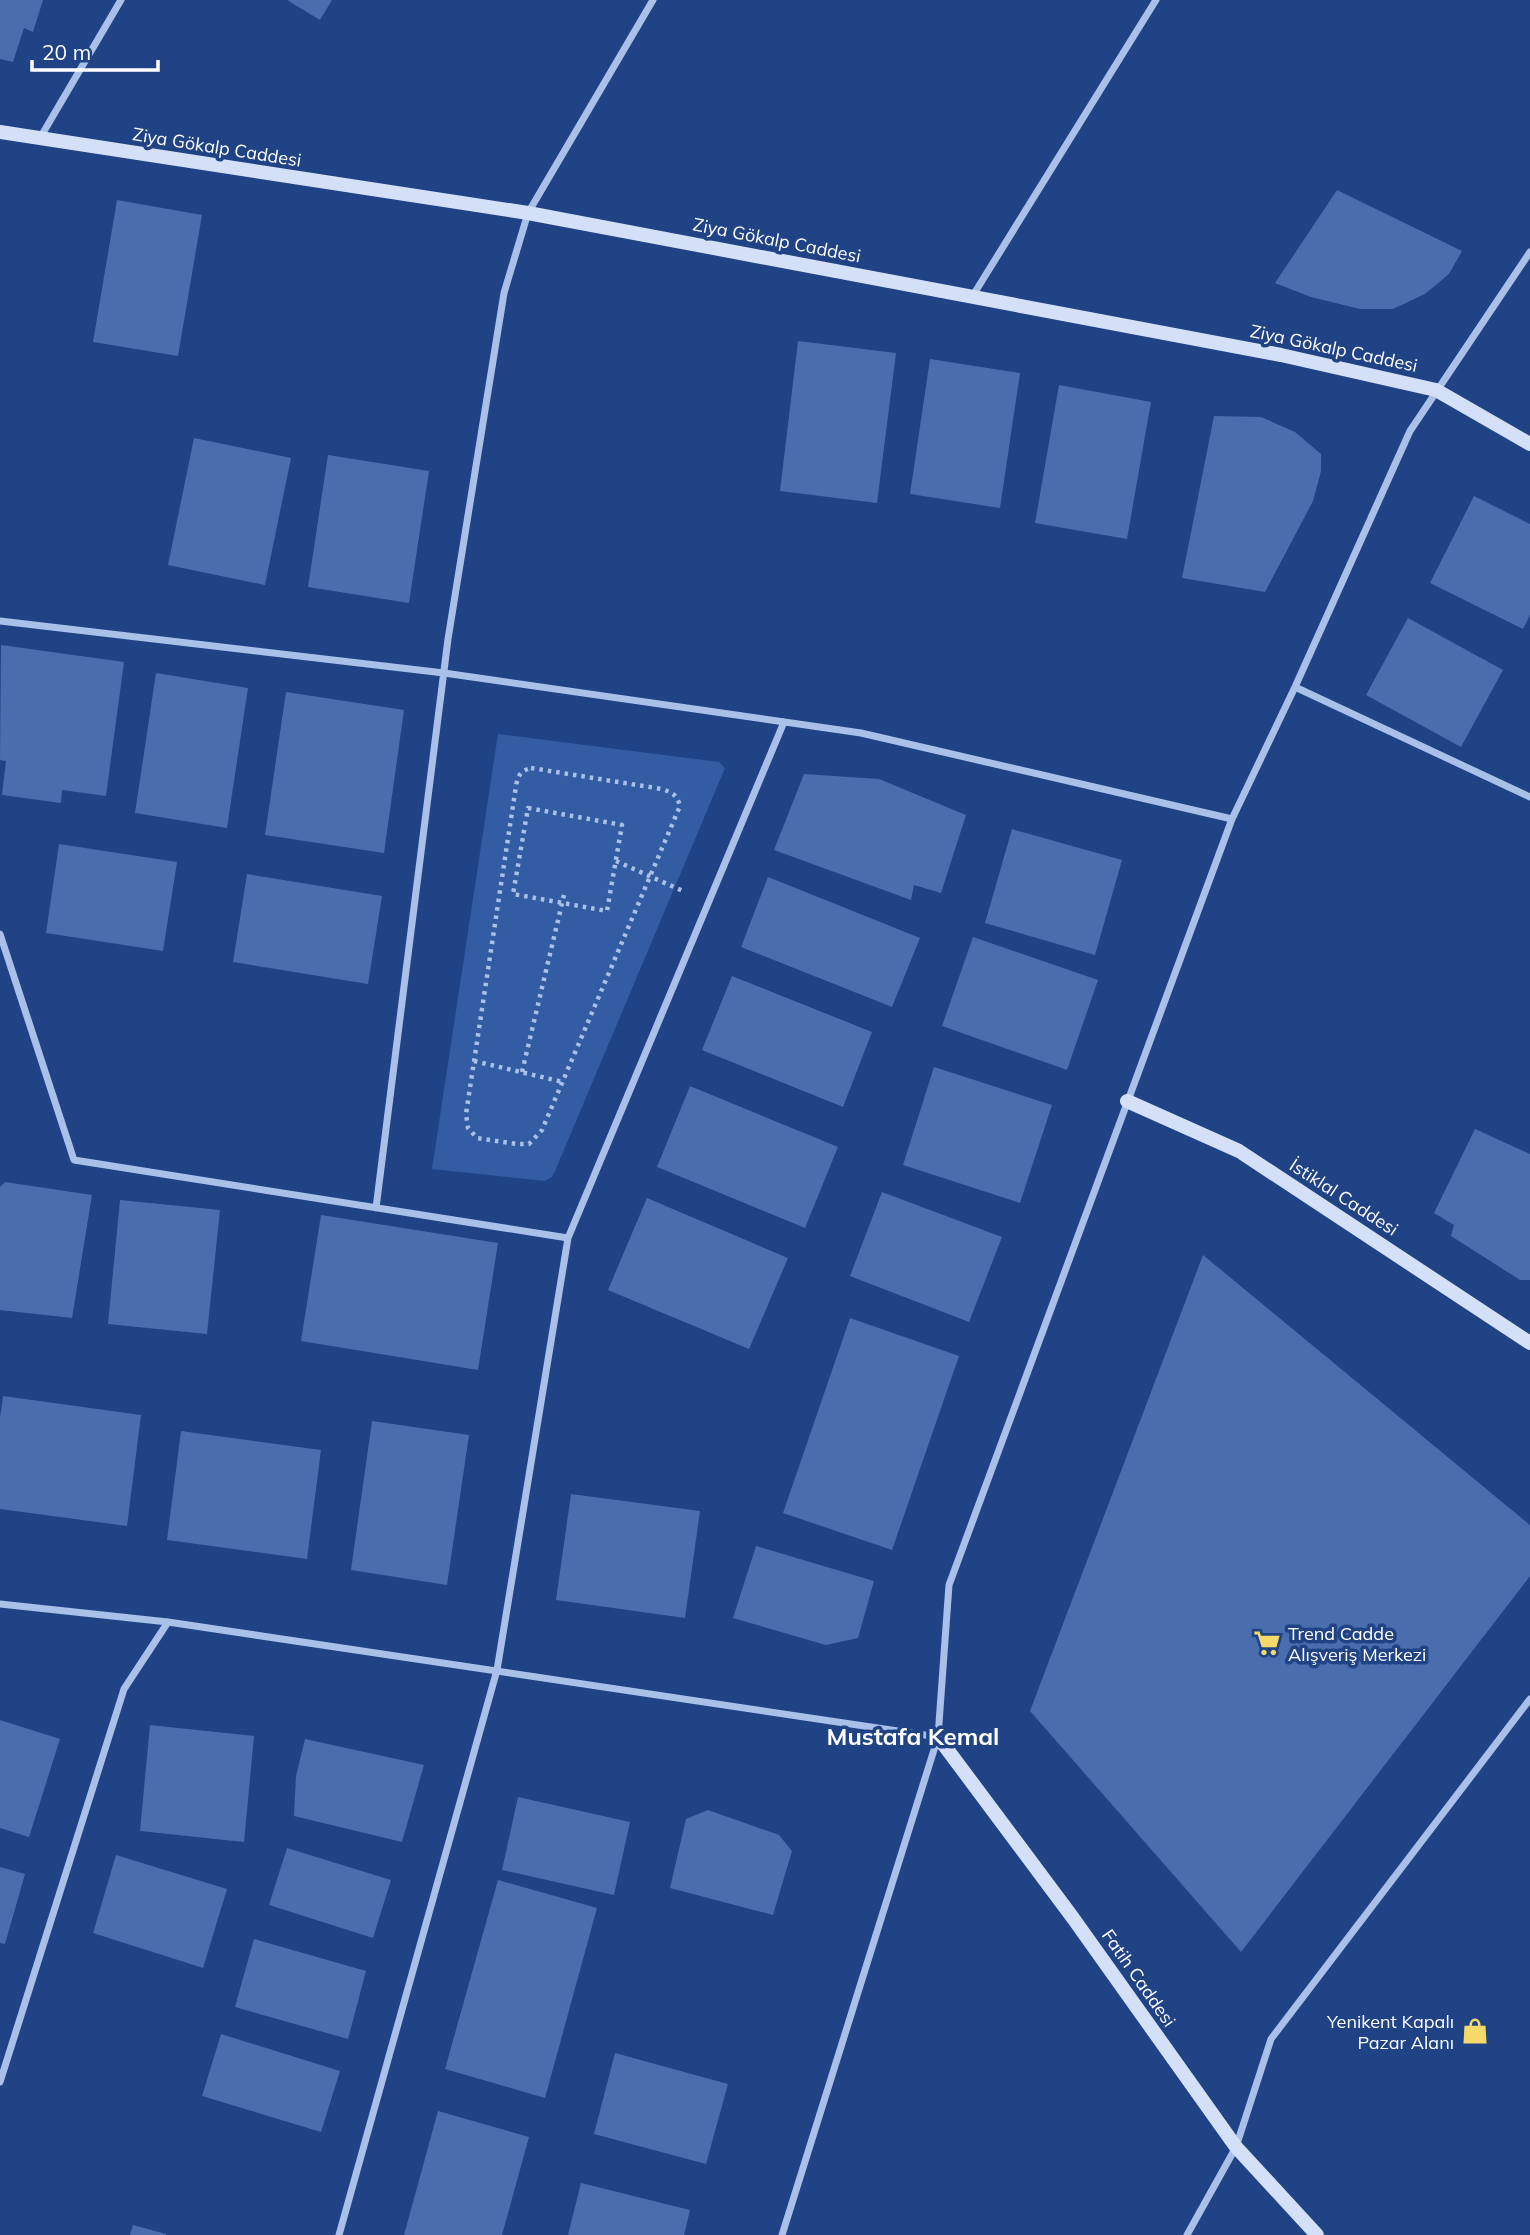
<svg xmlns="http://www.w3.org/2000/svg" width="1530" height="2235" viewBox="0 0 1530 2235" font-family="Mulish,sans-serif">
	<rect width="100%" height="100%" fill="#204385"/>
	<path fill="#345ca2" d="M498 734 719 762 725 768 555 1171 552 1177 545 1181 432 1169Z"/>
	<path fill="#496dad" d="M0 0H43L33 32 24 28 13 62 0 59Z
		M287 0H332L320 20Z
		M1337 190 1462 251 1449 274 1425 294 1393 309H1360L1311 297 1275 283Z
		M117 200 202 215 178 356 93 342Z
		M798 341 896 353 877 503 780 491Z
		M930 359 1020 373 1000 508 910 494Z
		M1059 385 1151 402 1127 539 1035 523Z
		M1214 416 1261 417 1295 432 1321 454V471L1313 501 1265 592 1182 578Z
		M194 438 291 458 265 585 168 565Z
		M328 455 429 471 409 603 308 587Z
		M1474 496 1530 524V615L1523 629 1430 583Z
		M1408 618 1503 670 1461 747 1366 695Z
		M1 645 124 662 106 796 62 790 61 803 2 795 6 761 0 760Z
		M156 673 248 688 227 828 135 813Z
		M286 692 404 710 384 853 265 835Z
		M804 774 879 779 966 815 941 893 914 885 911 900 774 850Z
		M1012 829 1122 860 1095 955 985 923Z
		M59 844 177 862 163 951 46 933Z
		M247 874 382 896 368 984 233 962Z
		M768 877 920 938 892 1007 741 947Z
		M973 937 1098 980 1067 1070 942 1026Z
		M732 976 872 1032 843 1107 702 1050Z
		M934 1067 1052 1105 1020 1203 903 1165Z
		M690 1086 838 1147 805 1228 657 1167Z
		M1475 1129 1530 1154V1280H1520L1451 1236 1454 1225 1434 1213Z
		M5 1182 92 1195 72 1318 0 1310V1187Z
		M882 1192 1002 1237 969 1322 850 1276Z
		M647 1198 788 1258 749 1349 608 1290Z
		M120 1200 220 1210 207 1334 108 1324Z
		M321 1215 498 1243 478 1370 301 1341Z
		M1203 1255 1530 1525V1576L1241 1952 1030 1711Z
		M850 1318 959 1356 892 1550 783 1513Z
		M3 1396 141 1415 127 1526 0 1509V1418Z
		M372 1421 469 1435 447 1585 351 1570Z
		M181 1431 321 1450 307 1559 167 1540Z
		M571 1494 700 1511 685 1618 556 1600Z
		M756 1546 874 1581 858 1638 826 1645 733 1618Z
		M0 1720 60 1739 29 1837 0 1828Z
		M150 1725 254 1736 244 1842 140 1831Z
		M305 1739 424 1765 402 1842 294 1816 296 1776Z
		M518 1797 630 1822 614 1895 502 1870Z
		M708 1810 779 1835 792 1851 773 1915 670 1888 686 1819Z
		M287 1848 391 1880 373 1938 269 1905Z
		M116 1855 227 1889 203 1968 93 1933Z
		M0 1867 25 1874 5 1944 0 1943Z
		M498 1880 597 1908 545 2098 445 2069Z
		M254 1939 366 1971 348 2039 235 2007Z
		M221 2034 340 2071 321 2132 202 2096Z
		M615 2053 728 2084 706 2164 594 2134Z
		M438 2111 529 2137 502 2235H404Z
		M581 2183 690 2210 684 2235H568Z
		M133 2225 166 2234V2235H130Z"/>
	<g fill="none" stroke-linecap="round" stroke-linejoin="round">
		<path stroke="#a9c0e9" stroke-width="4.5" stroke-dasharray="3.5 5" stroke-linecap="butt" d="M531 768 662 789C673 793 677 795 680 806L542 1130 529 1144H517L477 1138 468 1128 466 1114 516 786C518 776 520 771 531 768Z
			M528 808 622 825 607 911 513 894Z
			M616 861 685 892
			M474 1061 563 1082
			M522 1072 564 895"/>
		<path stroke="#a9c0e9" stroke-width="7" d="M40 138 121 0
			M972 297 1156 0
			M0 621 444 673 861 733 1232 819
			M1295 687 1530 797
			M0 934 74 1160 568 1238
			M376 1208 448 639 504 293 528 213 653 0
			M0 1604 168 1622 938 1737
			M0 2082 124 1689 168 1622
			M339 2235 497 1670 568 1238 784 722
			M782 2235 938 1737 949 1585 1232 819 1295 687 1410 431 1530 252
			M1187 2235 1236 2147 1271 2039 1530 1699"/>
		<path stroke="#d4e0f7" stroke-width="14" d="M0 132 528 213 1281 355 1436 390 1530 444
			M1127 1101 1239 1151 1530 1343
			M938 1737 1073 1918 1236 2147 1317 2235"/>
	</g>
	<defs>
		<g id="supermarket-bare" transform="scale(2.1)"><path d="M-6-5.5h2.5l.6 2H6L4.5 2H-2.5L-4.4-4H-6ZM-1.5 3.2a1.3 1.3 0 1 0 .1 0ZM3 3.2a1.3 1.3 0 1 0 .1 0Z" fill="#f6da69" stroke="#204385" stroke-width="2.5" paint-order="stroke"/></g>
		<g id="shop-bare" transform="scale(2.1)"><path d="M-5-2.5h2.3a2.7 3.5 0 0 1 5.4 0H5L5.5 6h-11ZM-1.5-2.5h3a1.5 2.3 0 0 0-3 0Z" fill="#f6da69" stroke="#204385" stroke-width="2.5" paint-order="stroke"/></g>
	</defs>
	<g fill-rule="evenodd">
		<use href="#supermarket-bare" x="1267" y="1643"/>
		<use href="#shop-bare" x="1475" y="2031"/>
	</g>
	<g text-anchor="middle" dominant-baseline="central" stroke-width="7" stroke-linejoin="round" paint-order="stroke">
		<g font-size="18" fill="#fff" stroke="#204385">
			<text transform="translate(217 147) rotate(9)">Ziya Gökalp Caddesi</text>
			<text transform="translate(777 240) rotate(11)">Ziya Gökalp Caddesi</text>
			<text transform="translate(1334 348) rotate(12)">Ziya Gökalp Caddesi</text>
			<text transform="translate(1344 1197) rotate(33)">İstiklal Caddesi</text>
			<text transform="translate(1139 1978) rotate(55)">Fatih Caddesi</text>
		</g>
		<g font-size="18" fill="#fff" stroke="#204385" text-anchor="start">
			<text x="1288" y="1633">Trend Cadde<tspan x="1288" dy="21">Alışveriş Merkezi</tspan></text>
			<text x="1454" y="2021" text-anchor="end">Yenikent Kapalı<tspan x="1454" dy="21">Pazar Alanı</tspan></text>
		</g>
		<g font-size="24" font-weight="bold" fill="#fff" stroke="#204385">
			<text x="913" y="1736">Mustafa Kemal</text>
		</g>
	</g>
	<path d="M32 60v10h126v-10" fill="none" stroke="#ffffff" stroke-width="3.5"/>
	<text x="42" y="60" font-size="21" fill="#ffffff" stroke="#204385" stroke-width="5" paint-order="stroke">20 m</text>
</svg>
